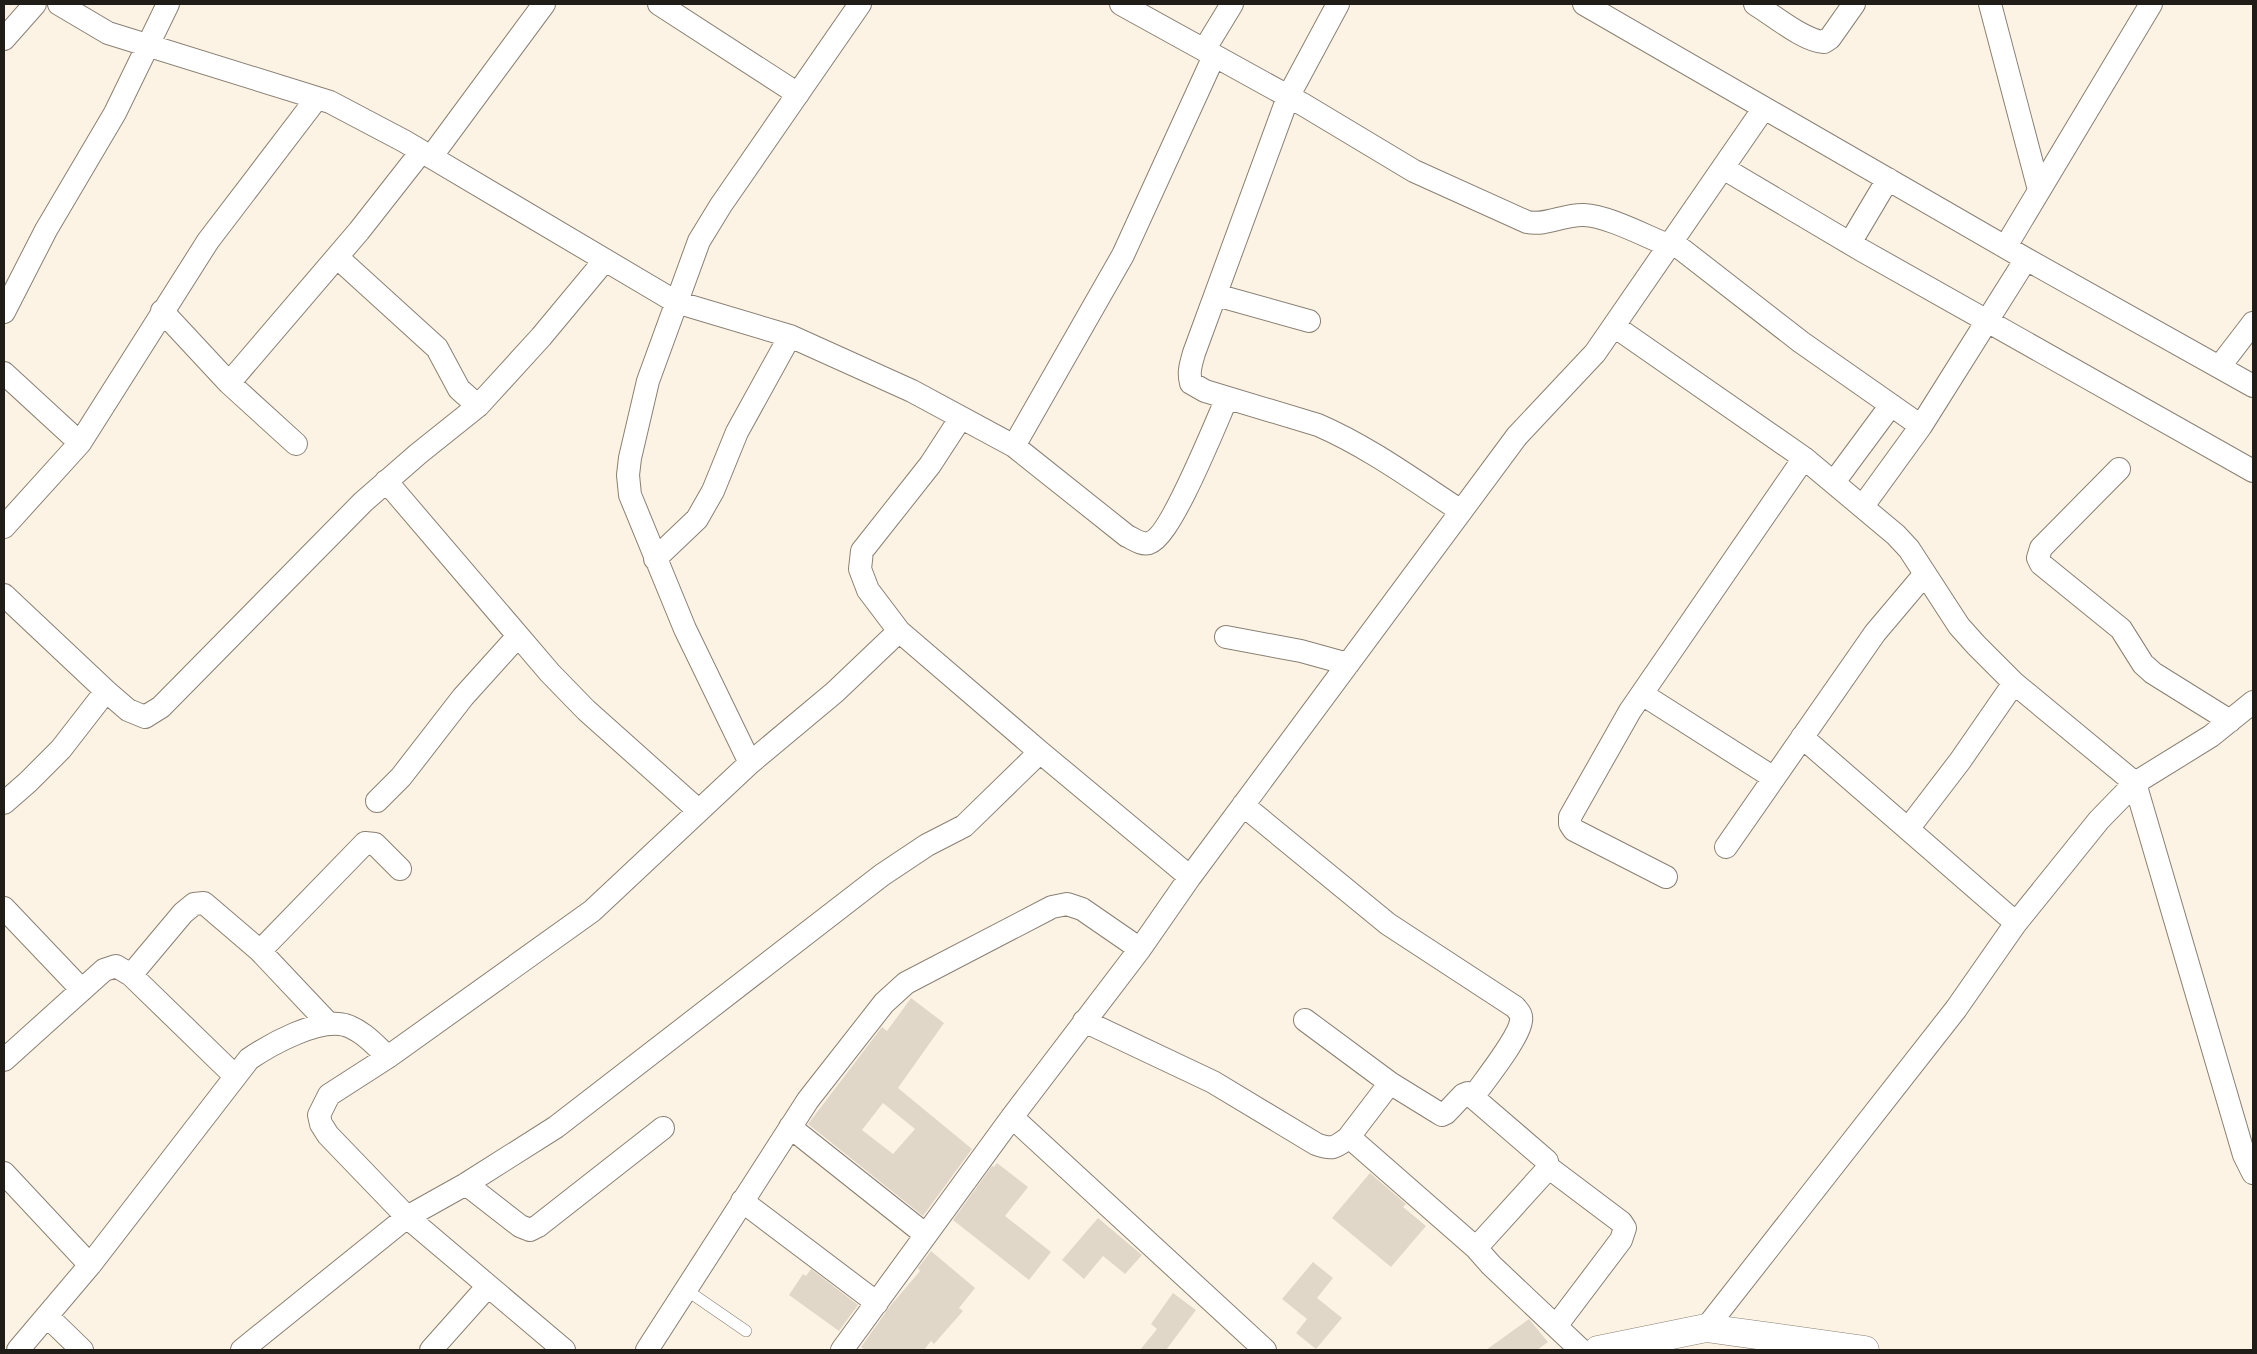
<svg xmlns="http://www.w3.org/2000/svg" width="2257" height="1354" viewBox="0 0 2257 1354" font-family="Manrope,sans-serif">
	<rect width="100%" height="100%" fill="#fdf3e5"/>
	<path fill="#e1d7c9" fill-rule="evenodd" d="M911 998 944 1023 898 1088 972 1149 923 1216 808 1124 882 1027 887 1031ZM883 1103 915 1129 893 1154 862 1130Z
		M997 1163 1028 1187 1005 1216 1051 1252 1029 1280 953 1220 992 1166 994 1167Z
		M1370 1173 1406 1204 1403 1207 1426 1226 1391 1267 1332 1218Z
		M1098 1218 1142 1255 1125 1274 1103 1256 1084 1279 1062 1260Z
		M931 1251 975 1288 959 1308 963 1311 934 1344 931 1341 924 1350H865L861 1347 891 1305 920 1271 918 1268Z
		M1313 1262 1333 1278 1317 1298 1342 1318 1316 1349 1296 1333 1307 1319 1282 1299Z
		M811 1269 858 1305 839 1331 789 1295 803 1274 806 1276Z
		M1173 1293 1196 1310 1166 1350H1140L1157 1329 1151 1324Z
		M1529 1319 1548 1342 1537 1350H1486Z"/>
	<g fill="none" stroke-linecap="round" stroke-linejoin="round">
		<g stroke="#898073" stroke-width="12">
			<path id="lane" d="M685 1289 746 1331"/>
		</g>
		<g stroke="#898073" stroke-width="24">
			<path id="street" d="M59 4 108 33 330 102 404 141 676 302 790 336 912 391 1014 446 1127 536C1134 539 1141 545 1149 543 1171 537 1216 422 1227 398
				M659 4 798 94
				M1121 4 1304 105 1414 171 1527 222C1547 226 1564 214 1584 215 1608 216 1645 236 1668 245
				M1338 4 1288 97 1194 353C1191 364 1188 372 1191 383L1205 391 1318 425C1369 447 1415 481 1461 511
				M1584 4 2026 259 2253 386
				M1755 4C1773 15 1804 41 1824 42L1830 38 1854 4
				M1990 4 2039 190
				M4 39 35 4
				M1204 50 1232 4
				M431 157 544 4
				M1723 168 1863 251 2253 471
				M1671 241 1801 342 1921 426
				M1850 243 1888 179
				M2006 246 2151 4
				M337 257 437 348 459 389 478 406
				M1216 295 1309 321
				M162 311 229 383 296 444
				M4 312 46 230 115 113 168 4
				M1614 326 1804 458 1896 535 1909 549 1959 626 1976 645 2014 683 2135 783 2244 1155 2253 1173
				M2220 366 2253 323
				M4 373 80 443
				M229 383 359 231 421 152
				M960 419 930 465 862 551 860 569 868 590 899 631 1040 752 1190 877
				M1014 446 1123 255 1214 56
				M2119 469 2041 548 2038 558 2041 564 2121 629 2143 664 2153 673 2230 721
				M386 481 550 673 586 710 698 810
				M1834 482 1891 405
				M1863 506 1921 426 2026 259
				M4 527 80 443 208 241 317 98
				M655 559 697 519 713 491 737 432 790 336
				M4 595 106 691 128 710 145 717 161 707 363 502 418 454 478 406 541 337 605 260
				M1226 637 1301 651 1348 664
				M1642 694 1774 778
				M1802 737 2016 923
				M750 763 685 629 630 495 628 475 630 458 648 381 699 241 721 205 860 4
				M377 801 401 777 463 697 518 636
				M4 803 28 782 61 749 106 691
				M1243 805 1388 924 1515 1007C1519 1012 1522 1014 1521 1021 1519 1038 1485 1080 1473 1097
				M1908 829 1960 761 2014 683
				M1726 847 1875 633 1924 575
				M1666 877 1574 830 1570 824V817L1630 711 1804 458
				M4 908 82 990
				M260 951 365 843 375 844 400 869
				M131 975 183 913 194 904 204 903 260 951 328 1023
				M1305 1020 1390 1083 1437 1112 1442 1115 1446 1113 1463 1095 1468 1093 1547 1161 1548 1167 1543 1174 1476 1248
				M1084 1021 1213 1082 1316 1144C1332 1150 1335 1148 1348 1138L1356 1143 1476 1248 1491 1265 1581 1350
				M4 1060 104 970 116 966 131 975 235 1076
				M1012 1117 1265 1350
				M790 1127 926 1235
				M1348 1138 1390 1083
				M1548 1167 1621 1222 1625 1228 1621 1240 1556 1326
				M4 1173 90 1265
				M466 1184 520 1226 530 1230 538 1226 663 1128
				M742 1201 877 1303
				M47 1316 82 1350
				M1706 1328 1956 1009 2016 923 2099 820 2135 783 2211 736 2253 702
				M18 1350 90 1265 249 1059C271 1044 318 1018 345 1025 362 1030 375 1045 388 1057
				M242 1350 407 1217 466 1184 556 1127 882 875 927 845 964 826 1040 752
				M431 1350 488 1286
				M564 1350 407 1217 328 1135 321 1124 319 1115 329 1095 388 1057 592 911 750 763 835 692 899 631
				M647 1350 808 1100 884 1003 906 983 1052 907 1067 904 1082 909 1140 949
				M842 1350 1012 1117 1140 949 1190 877 1517 436 1595 353 1764 108"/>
		</g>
		<g stroke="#898073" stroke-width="29">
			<path id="secondary" d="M1598 1350 1706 1328 1865 1350"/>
		</g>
		<use href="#lane" stroke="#fff" stroke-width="11"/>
		<use href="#street" stroke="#fff" stroke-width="22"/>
		<use href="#secondary" stroke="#fff" stroke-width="28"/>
	</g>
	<rect width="2257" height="1354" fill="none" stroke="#201d18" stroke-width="10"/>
</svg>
